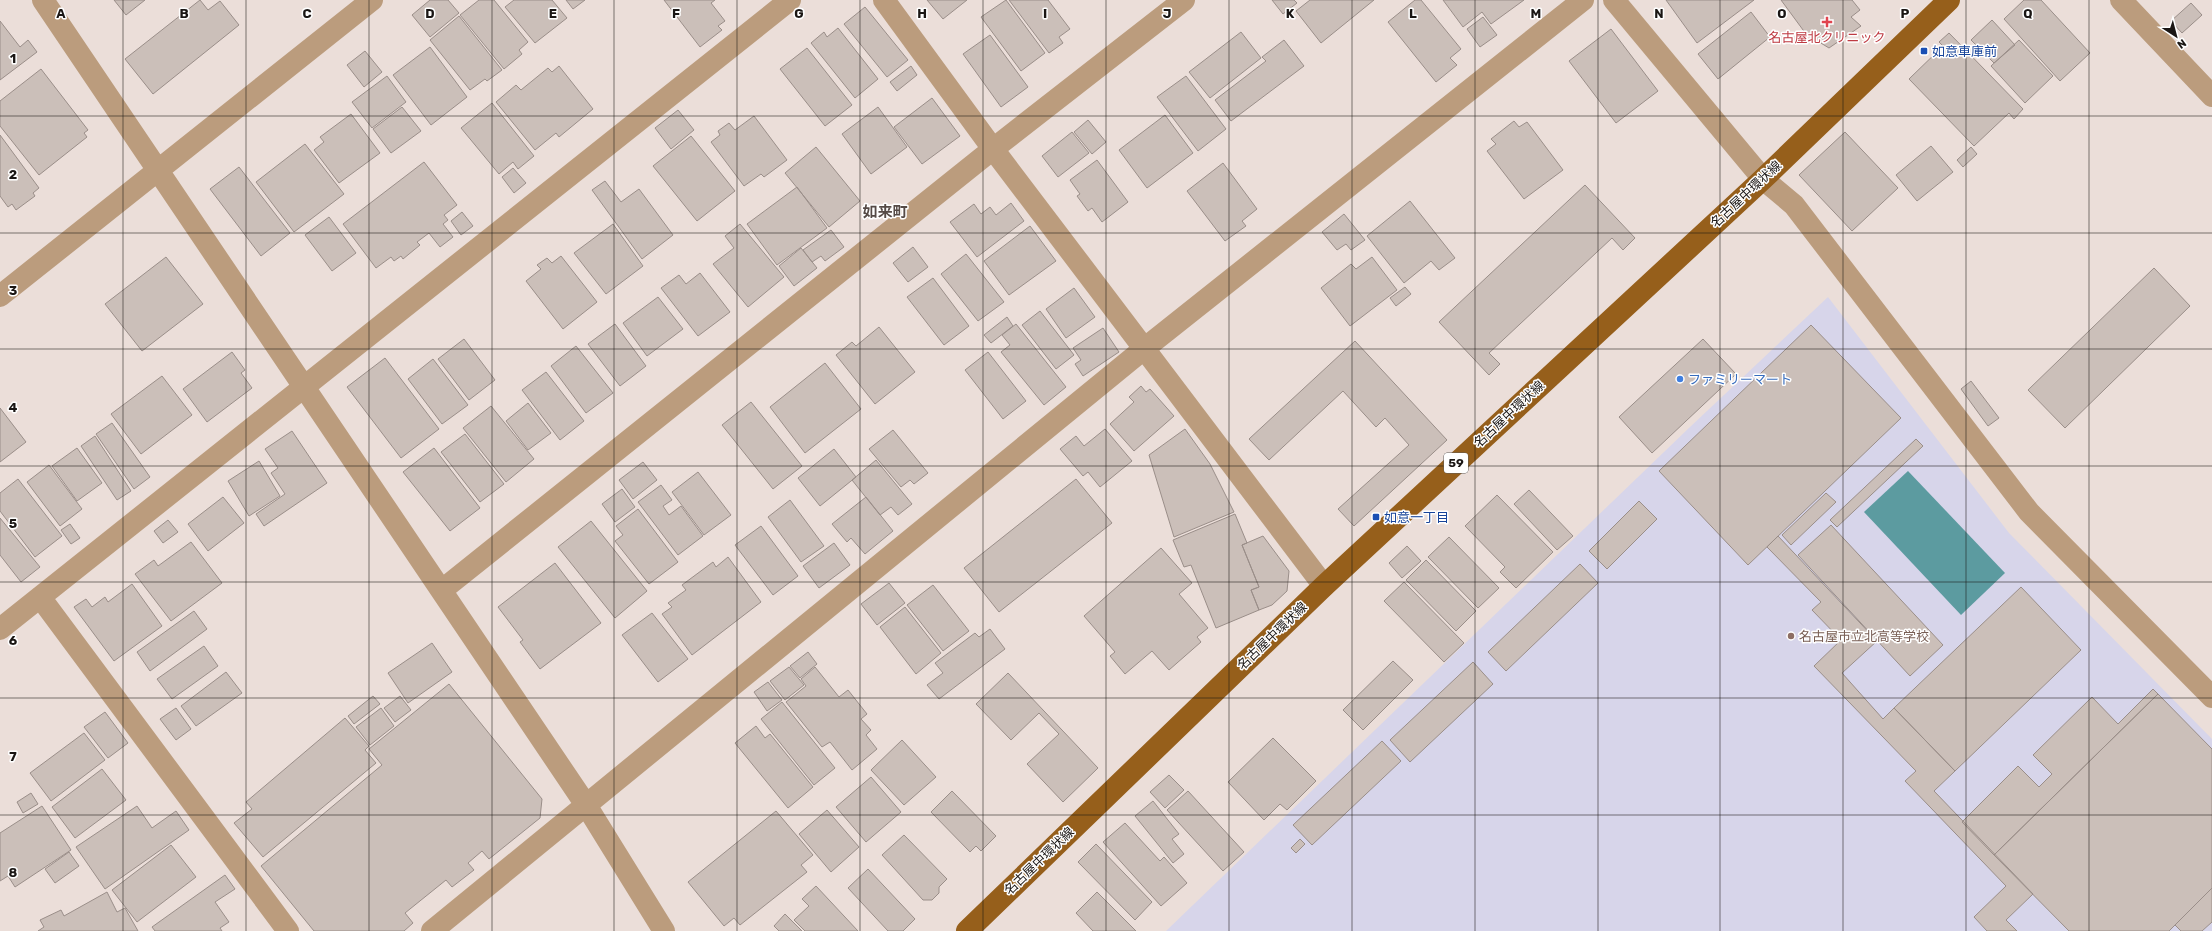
<svg xmlns="http://www.w3.org/2000/svg" width="2212" height="931" viewBox="0 0 2212 931" font-family="Rubik,'Noto Sans JP',sans-serif">
	<rect width="100%" height="100%" fill="#ebded9"/>
	<path fill="#d7d5ea" d="M1828 297 2009 533 2212 739V931H1166L1690 427Z"/>
	<path fill="#5c9ba0" d="M1908 471 2005 573 1961 615 1864 512Z"/>
	<path fill="#cbbfb9" stroke="#9a8e89" d="M114 0H145L126 15Z
		M200 0 208 10 220 1 239 25 153 94 125 59Z
		M430 0H448L459 13 430 37 412 15Z
		M479 0H494L528 42 519 50 522 54 504 69 460 15Z
		M514 0H552L567 18 535 43 505 7Z
		M566 0H585L573 9Z
		M664 0H715L711 3 725 21 718 26 722 30 700 47Z
		M927 0H967L943 19Z
		M1006 0 1045 53 1021 71 981 17Z
		M1009 0H1048L1070 29 1059 37 1063 43 1049 53Z
		M1272 0H1294L1297 3 1283 14Z
		M1310 0H1374L1321 43 1296 11Z
		M1415 0H1421L1461 49 1450 58 1457 65 1436 82 1388 22Z
		M1443 0H1524L1491 24 1482 12 1463 27Z
		M1666 0H1754L1697 43Z
		M1781 0H1852L1860 10 1851 17 1861 26 1829 48 1806 34Z
		M2024 0H2041L2090 53 2060 81 2004 19Z
		M2191 3 2202 15 2182 33 2171 21Z
		M865 7 908 60 887 77 844 24Z
		M1751 12 1770 37 1718 79 1698 54Z
		M459 16 502 70 487 81 485 79 470 90 430 40Z
		M1483 17 1497 35 1480 47 1467 29Z
		M1992 20 2015 45 1994 63 1971 40Z
		M0 21 20 47 28 40 37 52 0 80Z
		M838 28 878 79 855 98 811 43 824 32 827 37Z
		M1611 29 1658 91 1616 123 1569 61Z
		M1241 32 1261 58 1210 98 1189 72Z
		M1949 33 2023 109 2014 119 2009 113 1974 146 1909 79 1943 46 1939 42Z
		M990 35 1028 87 1001 107 963 54Z
		M1284 40 1304 66 1231 121 1215 100 1266 61 1262 57Z
		M2019 40 2053 76 2025 103 1991 66Z
		M430 47 467 97 431 125 393 75Z
		M807 48 852 105 825 126 780 69Z
		M365 51 382 72 364 87 347 65Z
		M559 66 593 109 559 137 556 133 535 150 496 102 516 85 521 90 548 68 552 72Z
		M911 66 917 75 897 91 890 82Z
		M41 69 88 130 84 133 87 137 39 175 0 126V101Z
		M387 76 406 102 372 128 352 102Z
		M1186 76 1226 129 1198 151 1157 97Z
		M932 98 960 136 922 164 894 127Z
		M492 103 534 156 518 169 513 162 499 174 461 128Z
		M402 107 421 131 391 153 373 129Z
		M878 107 907 147 871 174 842 134Z
		M678 110 694 130 671 149 655 128Z
		M351 114 380 153 339 183 314 150 324 142 320 137Z
		M1165 115 1193 153 1147 188 1119 150Z
		M754 116 787 160 764 177 761 174 744 186 711 142 720 135 718 131 729 123 735 130Z
		M1088 120 1106 142 1092 154 1074 132Z
		M1514 121 1519 127 1527 122 1563 170 1524 199 1487 151 1496 144 1491 139Z
		M1072 132 1089 153 1058 177 1042 156Z
		M1845 132 1898 188 1852 231 1799 175Z
		M0 135 39 188 33 193 35 196 16 210 12 204 8 207 0 196Z
		M691 136 735 191 697 221 653 166Z
		M305 144 344 194 294 232 256 182Z
		M1931 146 1953 172 1917 201 1896 175Z
		M816 147 860 201 829 227 785 173Z
		M1971 147 1977 154 1963 167 1957 160Z
		M1097 160 1128 202 1102 222 1092 208 1088 211 1077 196 1080 194 1070 180Z
		M424 162 457 205 444 215 448 220 443 224 453 237 440 247 429 233 417 242 420 245 403 259 401 256 394 261 391 257 376 268 343 224Z
		M1223 163 1257 209 1242 221 1246 226 1225 241 1187 191Z
		M239 167 290 233 261 256 210 189Z
		M513 168 526 183 514 193 502 177Z
		M605 181 621 202 639 189 673 235 642 259 592 190Z
		M1585 185 1635 238 1623 250 1612 238 1489 353 1500 364 1489 375 1439 322Z
		M797 187 827 228 777 265 747 224Z
		M1410 201 1455 258 1439 270 1431 261 1404 283 1367 236Z
		M1011 203 1024 221 977 257 950 222 974 204 981 214 990 207 996 215Z
		M462 212 473 226 461 235 451 221Z
		M1344 214 1365 240 1351 250 1346 244 1337 250 1322 232Z
		M329 217 356 253 332 271 305 235Z
		M613 224 643 266 606 294 574 253Z
		M740 224 784 277 748 307 713 264 734 248 725 236Z
		M1030 226 1056 261 1009 295 984 261Z
		M831 230 844 247 825 261 821 256 812 262 803 250Z
		M913 247 928 267 908 282 893 263Z
		M801 248 817 268 794 286 779 266Z
		M966 254 1004 302 978 321 941 274Z
		M561 256 597 302 563 329 526 281 541 269 537 265 547 258 552 263Z
		M166 257 203 304 142 351 105 304Z
		M1372 257 1397 290 1350 326 1321 288 1351 264 1356 269Z
		M2154 268 2190 306 2065 428 2028 390Z
		M700 273 730 312 698 336 661 288 679 275 686 284Z
		M933 278 969 326 944 345 907 297Z
		M1405 287 1411 294 1396 306 1390 298Z
		M1074 288 1095 317 1066 338 1046 309Z
		M658 297 683 329 647 356 623 323Z
		M1040 311 1074 355 1056 369 1022 325Z
		M1007 317 1013 326 991 343 984 335Z
		M615 324 646 366 620 386 588 344Z
		M1016 324 1066 387 1044 405 1001 352 1010 345 1002 335Z
		M1811 325 1901 418 1748 565 1659 471Z
		M879 327 915 372 875 404 836 355 852 342 856 346Z
		M1103 328 1119 352 1083 376 1075 364 1081 360 1073 348Z
		M464 339 495 380 469 400 438 359Z
		M1703 339 1736 374 1652 453 1619 417Z
		M1355 341 1447 440 1354 526 1338 509 1409 445 1385 418 1376 427 1343 391 1269 460 1249 439Z
		M576 346 613 393 586 413 551 366Z
		M232 352 245 370 241 373 252 388 207 422 183 389Z
		M988 352 1026 401 1003 419 965 370Z
		M385 358 439 429 401 458 347 387Z
		M433 359 468 405 442 424 408 379Z
		M825 363 861 409 805 453 770 407Z
		M546 372 584 421 560 440 522 390Z
		M162 376 192 415 141 454 111 414Z
		M1971 381 1999 418 1988 426 1961 389Z
		M1141 386 1146 392 1150 389 1174 416 1134 451 1110 424 1134 402 1129 397Z
		M751 402 802 466 773 489 722 425Z
		M528 403 551 433 528 450 506 421Z
		M491 406 534 459 506 482 463 428Z
		M0 408 26 442 0 462Z
		M112 423 150 477 134 489 96 434Z
		M1105 429 1132 461 1100 487 1088 472 1083 476 1060 449 1076 436 1084 446Z
		M1185 429 1210 464 1234 512 1174 537 1149 455Z
		M893 430 928 473 914 484 910 480 901 487 869 449Z
		M292 431 327 483 264 526 256 514 285 494 271 473 278 468 265 449Z
		M465 434 504 484 480 502 441 452Z
		M95 436 131 491 117 500 81 446Z
		M1916 439 1923 446 1837 527 1830 520Z
		M77 448 102 483 77 501 52 466Z
		M434 448 480 508 450 531 403 472Z
		M834 449 856 477 820 506 798 478Z
		M876 460 912 504 898 515 891 507 880 515 852 480Z
		M259 461 280 496 249 516 228 481Z
		M643 462 657 480 633 499 619 480Z
		M49 465 82 509 60 526 27 482Z
		M698 472 731 515 704 535 672 492Z
		M18 479 62 536 35 557 0 511V493Z
		M1076 479 1112 523 999 612 964 568Z
		M661 485 672 500 663 506 669 515 681 506 703 536 678 555 638 502Z
		M622 489 635 507 615 522 602 504Z
		M1529 490 1573 536 1557 550 1514 504Z
		M1826 493 1836 502 1791 545 1782 535Z
		M1497 495 1553 552 1516 588 1500 572 1505 567 1465 526Z
		M223 497 244 523 208 551 188 524Z
		M866 497 893 531 865 554 851 538 847 542 832 524Z
		M790 500 824 546 801 562 768 517Z
		M1639 501 1657 519 1607 569 1589 551Z
		M638 509 678 562 649 584 615 541 623 535 616 526Z
		M1235 514 1247 543 1242 545 1259 587 1251 590 1259 610 1216 628 1191 565 1184 567 1173 540Z
		M0 518 40 567 21 582 0 555Z
		M168 520 178 532 163 543 154 531Z
		M591 521 647 591 615 618 558 547Z
		M70 524 80 538 71 544 61 530Z
		M1831 525 1943 645 1910 676 1798 555Z
		M761 526 798 576 773 595 735 545Z
		M1263 536 1289 571 1287 591 1272 605 1259 610 1251 590 1259 587 1242 545Z
		M1778 536 1877 641 1842 673 1883 719 1894 708 1955 771 1934 791 2033 894 2006 920 2017 931H1987L1974 917 2006 886 1905 781 1916 771 1814 666 1841 640 1812 610 1821 602 1767 547Z
		M1449 537 1499 588 1478 608 1428 557Z
		M191 542 222 583 171 621 135 574 154 560 158 566Z
		M834 543 850 565 819 588 803 566Z
		M1407 546 1421 561 1402 578 1389 563Z
		M1161 548 1192 583 1179 594 1208 628 1197 637 1201 642 1169 670 1152 651 1125 674 1110 656 1115 652 1084 616Z
		M728 557 761 602 692 655 662 614 672 607 668 603 686 590 682 585 713 562 716 567Z
		M1426 560 1476 611 1456 631 1406 580Z
		M555 563 601 623 540 669 520 642 523 640 498 607Z
		M1580 564 1598 583 1506 671 1488 652Z
		M1404 582 1464 643 1444 662 1384 601Z
		M889 583 905 603 877 625 861 604Z
		M132 584 162 626 114 661 74 607 86 599 92 607 105 597 108 602Z
		M933 585 969 631 943 651 907 605Z
		M2021 587 2081 650 1955 771 1894 708Z
		M905 607 941 653 916 674 880 627Z
		M194 611 207 629 150 671 137 652Z
		M652 613 688 659 658 682 622 635Z
		M990 629 1005 649 939 699 927 685 943 673 935 663 975 633 979 637Z
		M432 643 452 672 408 703 388 673Z
		M204 646 218 666 172 699 157 679Z
		M808 652 817 664 800 678 790 666Z
		M1393 661 1413 680 1363 730 1343 710Z
		M1473 662 1493 684 1410 762 1390 740Z
		M789 667 804 685 785 700 770 681Z
		M815 667 839 697 848 690 867 714 861 719 871 730 866 735 877 749 852 770 830 742 822 747 786 702 806 686 801 679Z
		M226 672 242 693 196 726 181 706Z
		M1008 673 1098 768 1063 802 1027 764 1059 734 1039 713 1011 740 976 704Z
		M768 682 782 700 767 711 754 692Z
		M449 684 542 799 540 818 489 859 482 851 468 863 474 870 452 887 446 880 405 913 413 923 404 931H314L261 866 382 765 369 749Z
		M2153 689 2158 694 1994 855 1962 822 2018 766 2039 787 2052 774 2033 755 2092 697 2118 724Z
		M2158 694 2212 749V888L2169 931H2069L1994 855Z
		M373 696 380 704 354 724 348 716Z
		M400 696 411 710 395 722 384 708Z
		M782 702 835 768 814 785 761 719Z
		M176 708 191 729 176 740 160 719Z
		M381 708 394 726 370 745 356 727Z
		M105 712 128 743 108 758 84 727Z
		M345 718 369 746 365 750 376 763 263 857 234 823 252 809 246 802Z
		M756 726 765 738 770 734 813 787 788 808 735 743Z
		M84 733 105 760 51 801 30 773Z
		M1273 738 1316 781 1287 810 1280 804 1264 820 1228 782Z
		M902 740 936 777 904 805 871 770Z
		M1382 741 1401 761 1312 845 1293 825Z
		M102 769 126 800 75 838 52 807Z
		M1169 775 1184 790 1165 808 1150 792Z
		M871 777 901 812 866 842 836 807Z
		M952 791 996 836 981 851 976 846 970 852 931 812Z
		M1188 791 1244 852 1223 871 1167 810Z
		M31 793 38 804 23 813 17 802Z
		M1153 801 1179 834 1172 839 1184 854 1173 863 1135 816Z
		M42 806 71 850 15 887 8 876 0 881V833Z
		M137 806 152 828 176 811 189 830 105 889 76 847Z
		M827 810 859 847 831 872 799 834Z
		M776 811 813 855 801 865 807 872 740 925 734 918 724 926 688 882Z
		M1125 823 1160 861 1164 857 1187 883 1161 906 1103 842Z
		M904 835 947 879 939 887V893L932 900H923L882 855Z
		M1300 839 1305 844 1296 853 1291 848Z
		M1096 844 1152 902 1135 920 1078 862Z
		M171 845 196 877 137 922 112 890Z
		M69 852 79 866 55 883 45 869Z
		M868 869 915 919 903 931H888L848 888Z
		M225 875 235 889 215 902 229 922 220 928 222 931H155L152 927Z
		M816 886 858 931H805L794 920 809 906 802 899Z
		M2212 888V922L2202 931H2181L2175 925Z
		M107 892 117 912 125 908 138 931H38L44 927 40 920 61 910 64 916Z
		M1097 892 1136 931H1093L1076 913Z
		M785 914 802 931H779L774 926Z"/>
	<g fill="none" stroke-linecap="round" stroke-linejoin="round">
		<path stroke="#bb9c7d" stroke-width="22" d="M43 0 586 805 664 931
			M884 0 993 149 1324 586
			M1614 0 1763 179 1794 205 2029 512 2212 697
			M2121 0 2212 96
			M0 296 372 0
			M442 590 993 149 1184 0
			M40 597 288 931
			M0 629 790 0
			M432 931 1145 348 1583 0"/>
		<path stroke="#965f1b" stroke-width="22" d="M967 931 1324 586 1763 179 1949 0"/>
	</g>
	<path fill="none" stroke="#1a1614" stroke-width="1" stroke-opacity="0.55" d="M123 0V931M246 0V931M369 0V931M492 0V931M614 0V931M737 0V931M860 0V931M983 0V931M1106 0V931M1229 0V931M1352 0V931M1475 0V931M1598 0V931M1720 0V931M1843 0V931M1966 0V931M2089 0V931M0 116H2212M0 233H2212M0 349H2212M0 466H2212M0 582H2212M0 698H2212M0 815H2212"/>
	<path fill="#e0444e" stroke="#fff" stroke-width="1.5" d="M1825 16h4v4h4v4h-4v4h-4v-4h-4v-4h4z"/>
	<g fill="#1a4fb4" stroke="#fff" stroke-width="1.5">
		<rect x="1920" y="47" width="8" height="8" rx="2"/>
		<rect x="1372" y="513" width="8" height="8" rx="2"/>
	</g>
	<circle fill="#3f7fe0" stroke="#fff" stroke-width="1.5" cx="1680" cy="379" r="4"/>
	<circle fill="#8d6e63" stroke="#fff" stroke-width="1.5" cx="1791" cy="636" r="4"/>
	<g text-anchor="middle" dominant-baseline="central" stroke-width="3" stroke-linejoin="round" paint-order="stroke">
		<rect fill="#fff" stroke="#5f5c5a" stroke-width="1" x="1444" y="453" width="24" height="20" rx="3"/>
		<g font-size="12" font-weight="bold" fill="#1a1614">
			<text x="1456" y="463">59</text>
		</g>
		<g font-size="13" fill="#be3a42" stroke="#fff">
			<text x="1827" y="37">名古屋北クリニック</text>
		</g>
		<g font-size="13" fill="#164399" stroke="#fff" text-anchor="start">
			<text x="1932" y="51">如意車庫前</text>
			<text x="1384" y="517">如意一丁目</text>
		</g>
		<g font-size="13" fill="#1a1614" stroke="#fff">
			<text transform="translate(1746 194) rotate(-43)">名古屋中環状線</text>
			<text transform="translate(1509 414) rotate(-43)">名古屋中環状線</text>
			<text transform="translate(1272 636) rotate(-44)">名古屋中環状線</text>
			<text transform="translate(1039 861) rotate(-44)">名古屋中環状線</text>
		</g>
		<g font-size="13" fill="#366cbe" stroke="#fff" text-anchor="start">
			<text x="1688" y="379">ファミリーマート</text>
		</g>
		<g font-size="13" fill="#785e54" stroke="#fff" text-anchor="start">
			<text x="1799" y="636">名古屋市立北高等学校</text>
		</g>
		<g font-size="15" font-weight="bold" fill="#554a46" stroke="#fff">
			<text x="885" y="212">如来町</text>
		</g>
	</g>
	<g font-size="13" text-anchor="middle" font-weight="bold" fill="#1a1614" stroke="#fff" stroke-width="3" stroke-linejoin="round" paint-order="stroke">
		<text x="61" y="18">A</text>
		<text x="184" y="18">B</text>
		<text x="307" y="18">C</text>
		<text x="430" y="18">D</text>
		<text x="553" y="18">E</text>
		<text x="676" y="18">F</text>
		<text x="799" y="18">G</text>
		<text x="922" y="18">H</text>
		<text x="1045" y="18">I</text>
		<text x="1167" y="18">J</text>
		<text x="1290" y="18">K</text>
		<text x="1413" y="18">L</text>
		<text x="1536" y="18">M</text>
		<text x="1659" y="18">N</text>
		<text x="1782" y="18">O</text>
		<text x="1905" y="18">P</text>
		<text x="2028" y="18">Q</text>
		<text x="13" y="63">1</text>
		<text x="13" y="179">2</text>
		<text x="13" y="295">3</text>
		<text x="13" y="412">4</text>
		<text x="13" y="528">5</text>
		<text x="13" y="645">6</text>
		<text x="13" y="761">7</text>
		<text x="13" y="877">8</text>
	</g>
	<g transform="translate(2176 36) rotate(144)" stroke="#ffffff" stroke-width="3" paint-order="stroke">
	<path d="M0-3L7 15L0 10L-7 15Z" fill="#1a1614"/>
	<text y="-6" font-size="11" font-weight="bold" text-anchor="middle" fill="#1a1614">N</text>
	</g>
</svg>
